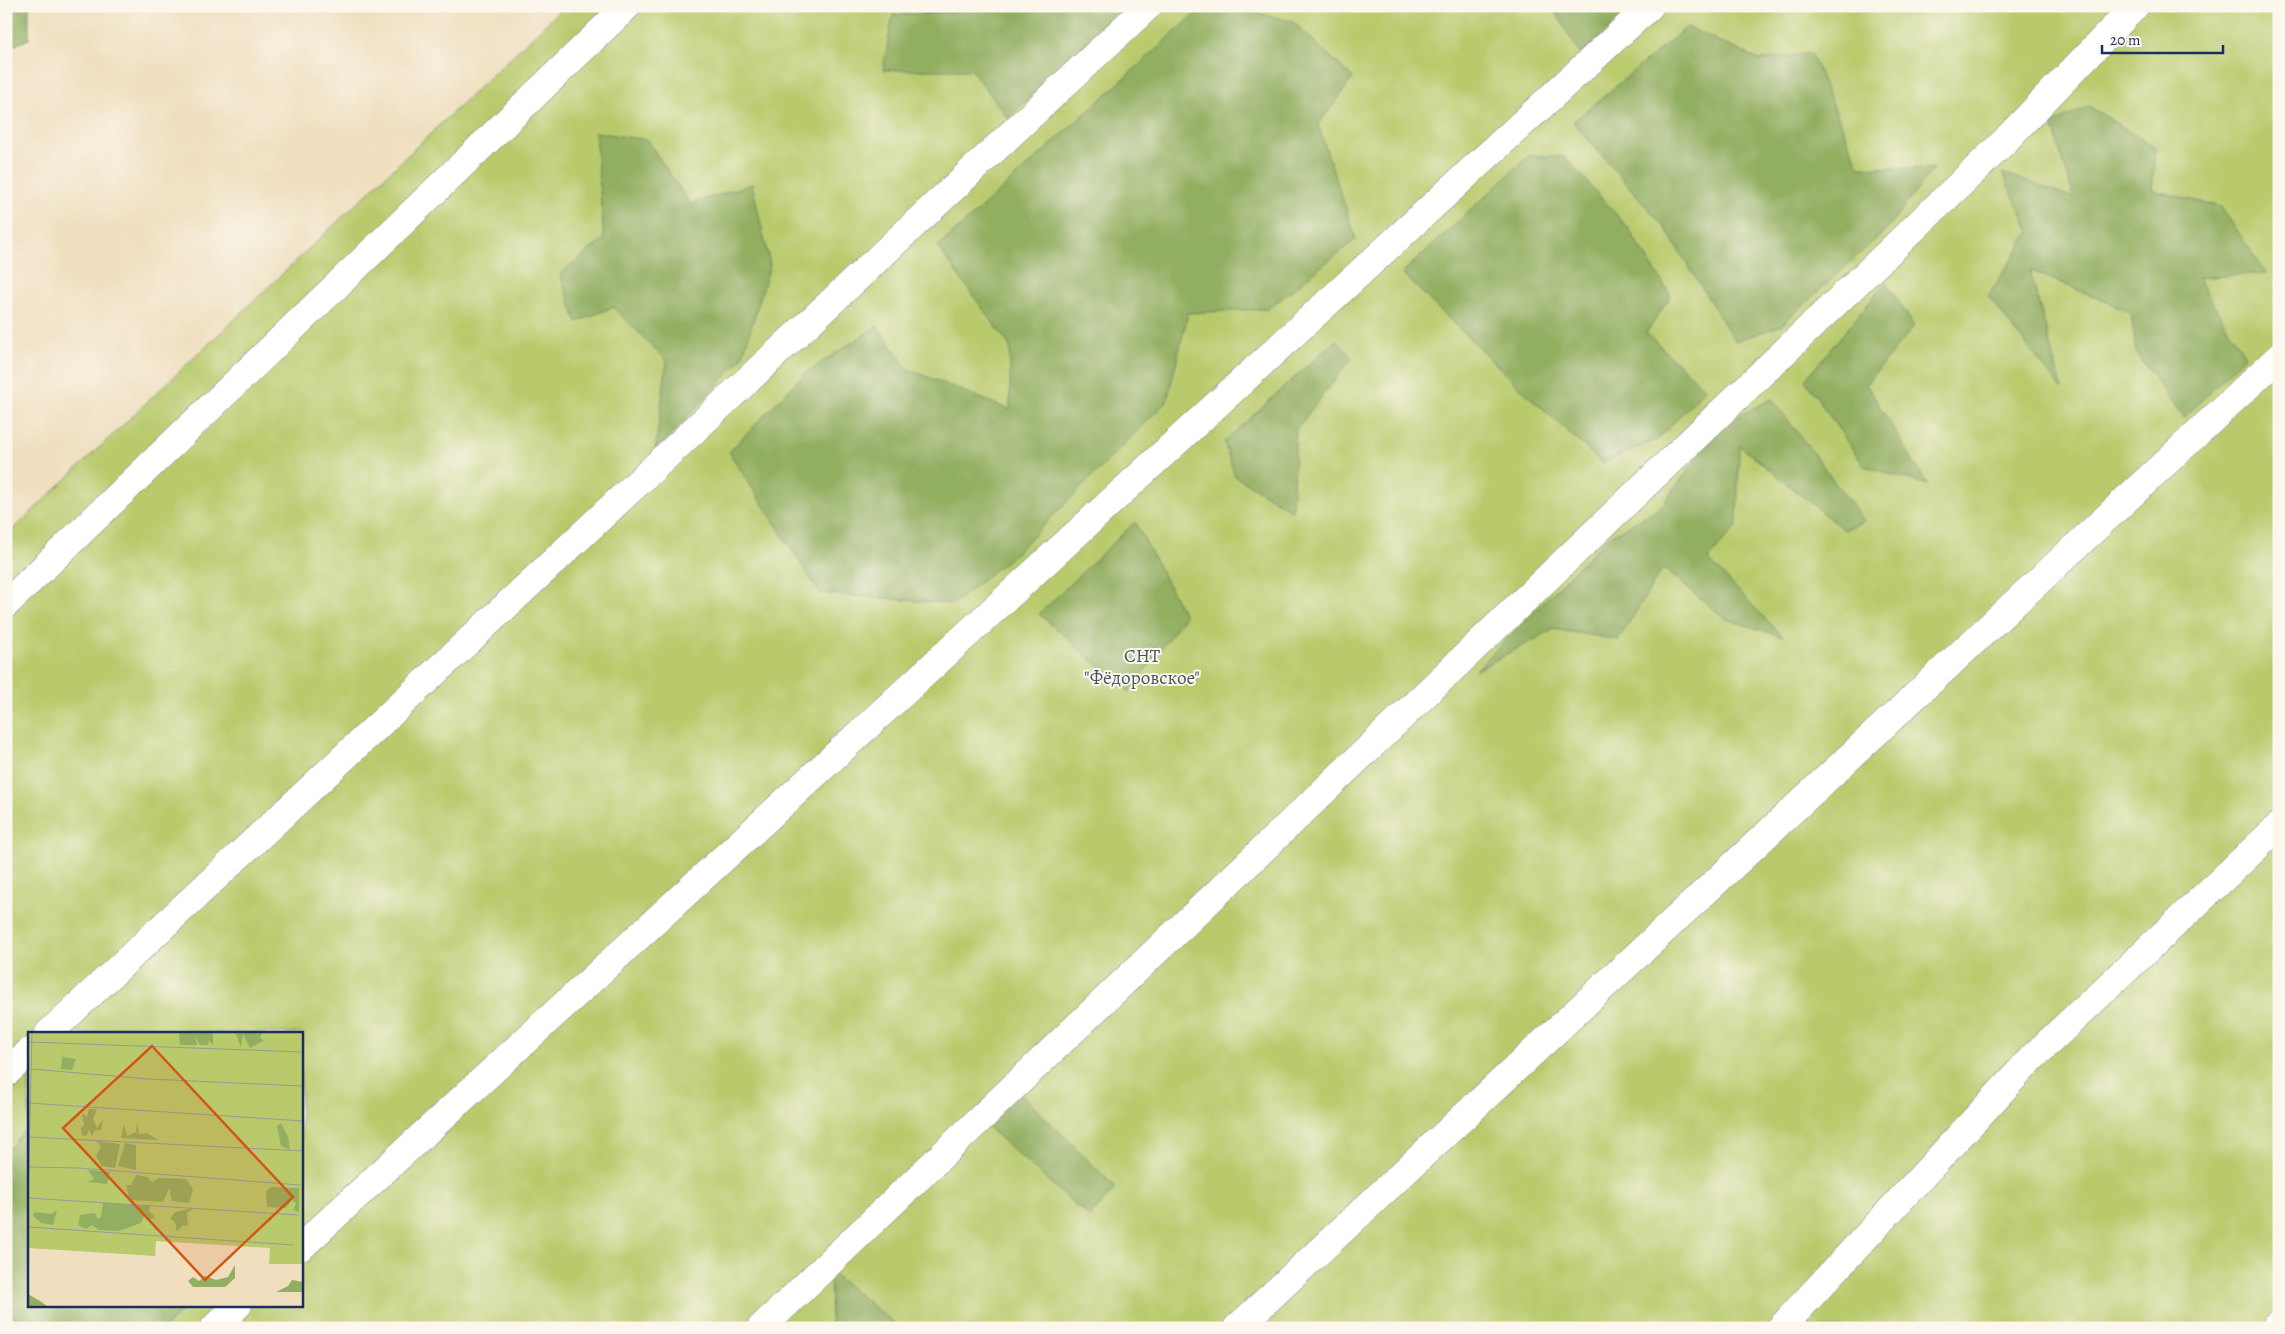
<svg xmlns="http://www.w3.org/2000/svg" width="2285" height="1334" viewBox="0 0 2285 1334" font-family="Alegreya,serif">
	<rect width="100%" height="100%" fill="#fbf7ec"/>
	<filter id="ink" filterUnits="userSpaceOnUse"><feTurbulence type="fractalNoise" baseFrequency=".02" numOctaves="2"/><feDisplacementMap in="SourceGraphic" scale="10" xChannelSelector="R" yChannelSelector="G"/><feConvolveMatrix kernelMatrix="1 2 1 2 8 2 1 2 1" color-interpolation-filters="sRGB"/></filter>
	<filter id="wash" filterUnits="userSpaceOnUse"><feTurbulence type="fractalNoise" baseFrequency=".0096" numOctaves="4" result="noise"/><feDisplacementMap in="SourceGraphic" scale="20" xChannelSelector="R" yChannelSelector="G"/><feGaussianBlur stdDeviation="1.12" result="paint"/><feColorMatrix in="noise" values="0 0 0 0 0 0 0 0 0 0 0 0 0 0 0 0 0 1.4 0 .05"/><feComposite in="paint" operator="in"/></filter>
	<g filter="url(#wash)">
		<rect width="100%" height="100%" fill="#efdfbf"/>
		<path fill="#b9ca6d" stroke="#6a7c66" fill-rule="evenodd" d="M565 6H2279V1328H6V536ZM29 1033H301V1305H29Z"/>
		<path fill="#92ae60" stroke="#566e5f" d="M6 6H29V39L6 49Z
			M979 6H1127L1008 118 972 70H883L893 15 981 11Z
			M1204 6H1223L1292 21 1353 78 1318 125 1356 239 1268 309 1188 313 1167 401 1017 552 953 604 820 593 729 452 804 374 877 326 908 369 1010 410V346L938 247Z
			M1552 6H1633L1581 55Z
			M1687 27 1760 60 1811 53 1859 167 1933 169 1887 229 1780 326 1735 341 1665 228 1573 122Z
			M2089 106 2155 148 2152 190 2221 207 2266 273 2197 278 2245 356 2184 418 2136 353 2131 312 2030 270 2062 390 1988 296 2030 231 2002 173 2074 198 2052 124Z
			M595 132 647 140 690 204 752 184 770 265 742 358 655 452 667 361 613 307 577 322 560 274 604 239Z
			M1530 155 1565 157 1628 228 1671 296 1646 333 1705 389 1658 439 1602 463 1516 384 1402 273Z
			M1886 282 1914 326 1866 384 1928 485 1864 466 1805 380Z
			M1336 340 1352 358 1296 429 1292 511 1235 476 1224 442Z
			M1772 399 1864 521 1844 530 1739 445 1737 526 1708 559 1783 637 1726 619 1663 568 1618 640 1554 629 1475 671 1608 537 1660 508 1724 423Z
			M1135 522 1185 616 1129 692 1039 614Z
			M1017 1090 1116 1188 1089 1217 984 1124Z
			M29 1124V1305H187L165 1328H6V1153Z
			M830 1271 900 1328H831Z"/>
	</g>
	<g filter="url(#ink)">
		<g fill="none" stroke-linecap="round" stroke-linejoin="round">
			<g stroke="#85878e" stroke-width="29">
				<path id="minor" d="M6 604 627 6
					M49 1033 1148 6
					M6 1073 29 1052
					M301 1247 1650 6
					M214 1328 238 1305
					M761 1328 1997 149 2135 6
					M1237 1328 2279 357
					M1781 1328 2034 1056 2279 826
					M2275 1328 2279 1324"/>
			</g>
			<use href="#minor" stroke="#fff" stroke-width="28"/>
		</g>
	</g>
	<g text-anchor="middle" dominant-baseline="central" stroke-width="4" stroke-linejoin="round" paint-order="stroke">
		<g font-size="19" fill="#425662" stroke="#fbf7ec">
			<text x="1142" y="656">СНТ<tspan x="1142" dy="22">"Фёдоровское"</tspan></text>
		</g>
	</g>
	<g transform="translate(28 1032)">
		<rect width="275" height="275" fill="#efdfbf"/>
		<path d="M0 0H275V232H241L242 216 128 209 127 224 0 216Z" fill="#b9ca6d"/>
		<path d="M185 0V14L181 8 180 13H172L167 5 169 13H152L151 1ZM207 0H235L232 5 235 9 222 16 215 2 213 15ZM35 19V25L48 27 44 38 33 37ZM61 77H69L65 87 69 96 75 87 73 98 66 99 64 104 61 98 58 104 54 103 53 96 56 93 54 81 59 85ZM109 90 111 102 119 101 130 108 93 106 96 92 99 104 108 100ZM253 91 260 105 262 118 253 114 249 94ZM68 109 92 112 87 136 74 134 68 124 73 114ZM97 111 108 113V138L90 134ZM60 138 82 140 79 152 59 150 66 147ZM108 143 119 145 124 150 131 146 158 147 165 157 161 171 144 169 141 156 135 170 102 168 98 153H103ZM243 155 271 156V180L266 178 268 171 264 168 258 176 239 175 238 159ZM75 171 122 174 121 179 127 185 122 188 117 182 113 191 91 199 71 198 64 193 58 197 50 193 52 183 67 181 70 187 73 185ZM166 176 159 181 160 194 155 193 149 200 147 190 142 187 147 180ZM29 178 25 193 13 191 5 184 6 180 23 182ZM207 233V246L197 255H165L160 249 165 245 171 249 177 244 188 248 200 245ZM264 248 275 250V260H248L260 254ZM0 262 12 269 20 275H0Z" fill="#92ae60"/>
		<path fill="none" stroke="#9a9998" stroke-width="1" d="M0 10 275 20M3 37 121 47 275 54M0 71 275 89M0 105 275 119M0 135 51 136 272 153M0 166 270 183M0 176 4 0M0 195 265 213"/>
		<path fill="#d45514" fill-opacity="0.15" stroke="#d45514" stroke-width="2.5" d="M124 14 265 165 177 248 35 96Z"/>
		<rect width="275" height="275" fill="none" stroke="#1b2f5e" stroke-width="2.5"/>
	</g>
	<rect width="2285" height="1334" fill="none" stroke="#fbf7ec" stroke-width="25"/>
	<path d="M2102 45v8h121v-8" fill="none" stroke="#1b2f5e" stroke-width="2.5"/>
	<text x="2110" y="45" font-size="15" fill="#1b2f5e" stroke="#fbf7ec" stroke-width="4" paint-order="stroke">20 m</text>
</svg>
